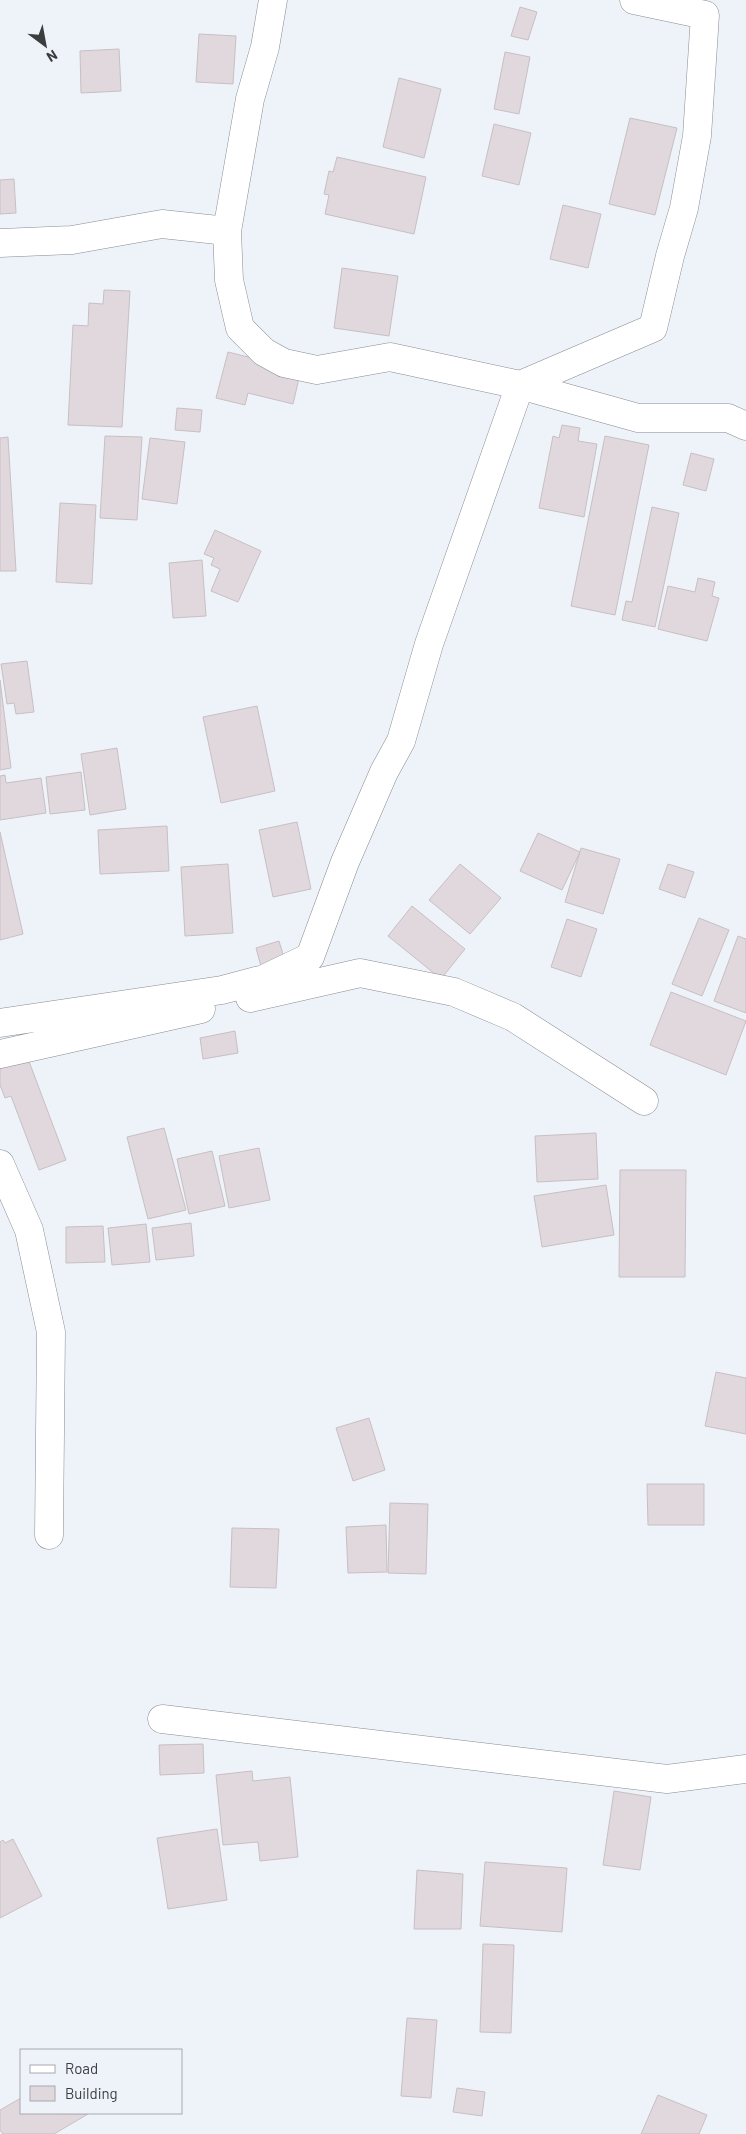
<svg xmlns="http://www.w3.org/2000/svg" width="746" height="2134" viewBox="0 0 746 2134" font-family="Barlow,sans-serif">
	<rect width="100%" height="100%" fill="#eef3f9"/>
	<path fill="#e0d8dc" stroke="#c7bfc4" d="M520 7 537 12 528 40 511 36Z
		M199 34 236 36 233 84 196 82Z
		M119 49 121 91 81 93 80 51Z
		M505 52 530 57 519 114 494 109Z
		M399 78 441 89 424 158 383 147Z
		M630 118 677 128 655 215 609 204Z
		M494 124 531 133 519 185 482 176Z
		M337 157 426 177 414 234 325 214 329 195 324 194 329 171 333 172Z
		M14 179 16 213 0 214V180Z
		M563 205 601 214 588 268 550 259Z
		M342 268 398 276 389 336 334 328Z
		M104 290 130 291 122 427 68 425 73 325 88 326 89 303 103 304Z
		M228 352 301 370 293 404 248 393 245 405 216 398Z
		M177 408 202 410 200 432 175 430Z
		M562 425 580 428 578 441 597 444 584 517 539 508 553 436 559 438Z
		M105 436 142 437 137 520 100 518Z
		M605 436 649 445 615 615 571 606Z
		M8 437 16 571H0V438Z
		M150 438 185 442 177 504 142 499Z
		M691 453 714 459 706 491 683 485Z
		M60 503 96 505 92 584 56 582Z
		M652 507 679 513 655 627 622 620 626 601 632 602Z
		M215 530 261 551 238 602 211 591 220 569 211 565 214 558 204 554Z
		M202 560 206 616 173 618 169 563Z
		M698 578 715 582 712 596 719 598 707 641 658 629 668 586 695 592Z
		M27 661 34 712 16 714 14 703 7 704 1 664Z
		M0 680 11 768 0 770Z
		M257 706 275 791 221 803 203 717Z
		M117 748 126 809 90 815 81 754Z
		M81 772 85 810 50 814 46 777Z
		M5 775 6 783 41 778 46 813 0 820V776Z
		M297 822 311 889 273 897 259 830Z
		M167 826 169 871 100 874 98 830Z
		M0 832 23 934 0 940Z
		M538 833 580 852 562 890 520 871Z
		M581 848 620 859 603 914 565 902Z
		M228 864 233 933 185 936 181 867Z
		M460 864 501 898 470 934 429 900Z
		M668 864 694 872 685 898 659 889Z
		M412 906 465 949 441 979 388 936Z
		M699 918 729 930 702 996 672 984Z
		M567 919 597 929 581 977 551 967Z
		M738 936 746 939V1013L714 1001Z
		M279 941 286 964 262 970 256 948Z
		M671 992 746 1021 726 1075 650 1045Z
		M235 1031 238 1053 203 1059 200 1038Z
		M27 1056 66 1160 39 1170 11 1096 5 1098 0 1085V1066Z
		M164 1128 186 1210 148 1219 127 1137Z
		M596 1133 598 1179 537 1182 535 1136Z
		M259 1148 270 1200 229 1208 219 1156Z
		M212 1151 225 1206 189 1214 177 1159Z
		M620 1170H686L685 1277H619Z
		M606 1185 614 1235 542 1247 534 1196Z
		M191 1223 194 1256 156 1260 152 1228Z
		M146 1224 150 1262 112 1265 108 1228Z
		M103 1226 105 1262 66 1263V1227Z
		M716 1372 746 1378V1434L705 1426Z
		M369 1418 385 1470 353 1481 336 1428Z
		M647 1484H704V1525H648Z
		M390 1503 428 1504 426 1574 388 1573Z
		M386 1525 387 1572 348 1573 346 1527Z
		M232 1528 279 1529 276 1588 230 1587Z
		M203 1744 204 1773 160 1775 159 1745Z
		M252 1771 253 1781 290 1777 298 1857 260 1861 258 1842 223 1845 216 1775Z
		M614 1791 651 1797 640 1870 603 1865Z
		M217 1829 227 1900 168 1909 157 1838Z
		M13 1839 42 1896 0 1918V1842L3 1840 5 1843Z
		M485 1862 567 1868 562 1932 480 1926Z
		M417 1870 463 1874 461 1929H414Z
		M483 1944 514 1945 511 2033 480 2032Z
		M407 2018 437 2020 431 2098 401 2096Z
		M457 2088 485 2092 482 2116 453 2112Z
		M658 2095 707 2115 699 2134H641Z
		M21 2098V2113L88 2114 54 2134H3L0 2130V2110Z"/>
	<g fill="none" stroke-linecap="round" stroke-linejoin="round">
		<g stroke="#888c92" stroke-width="29">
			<path id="minor" d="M273 0 265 47 250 99 227 231 229 280 240 328 264 352 284 363 317 370 390 357 520 385 638 418H728L746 426
				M0 243 72 240 162 224 227 231
				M250 998 360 973 454 992 513 1017 644 1101
				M0 1023 222 990 264 979 310 957 345 862 384 772 401 741 429 644 520 385 653 328 670 256 684 208 697 136 705 15 634 0
				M0 1054 201 1009
				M0 1164 29 1230 51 1332 49 1535
				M162 1719 667 1779 746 1769"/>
		</g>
		<use href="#minor" stroke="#fff" stroke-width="28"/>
	</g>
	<rect x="20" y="2049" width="162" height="65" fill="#eef3f9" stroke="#a6aaaf"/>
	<rect x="30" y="2065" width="25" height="8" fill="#ffffff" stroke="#a6aaaf"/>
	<text x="65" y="2074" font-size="15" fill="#3b3d3f">Road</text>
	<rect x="30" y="2086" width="25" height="15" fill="#e0d8dc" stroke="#a6aaaf"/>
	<text x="65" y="2099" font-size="15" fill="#3b3d3f">Building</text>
	<g transform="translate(45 45) rotate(148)" stroke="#eef3f9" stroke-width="4" paint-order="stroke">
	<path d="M0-4L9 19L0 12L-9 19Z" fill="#3b3d3f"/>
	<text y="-8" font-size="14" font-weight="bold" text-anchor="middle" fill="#3b3d3f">N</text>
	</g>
</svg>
